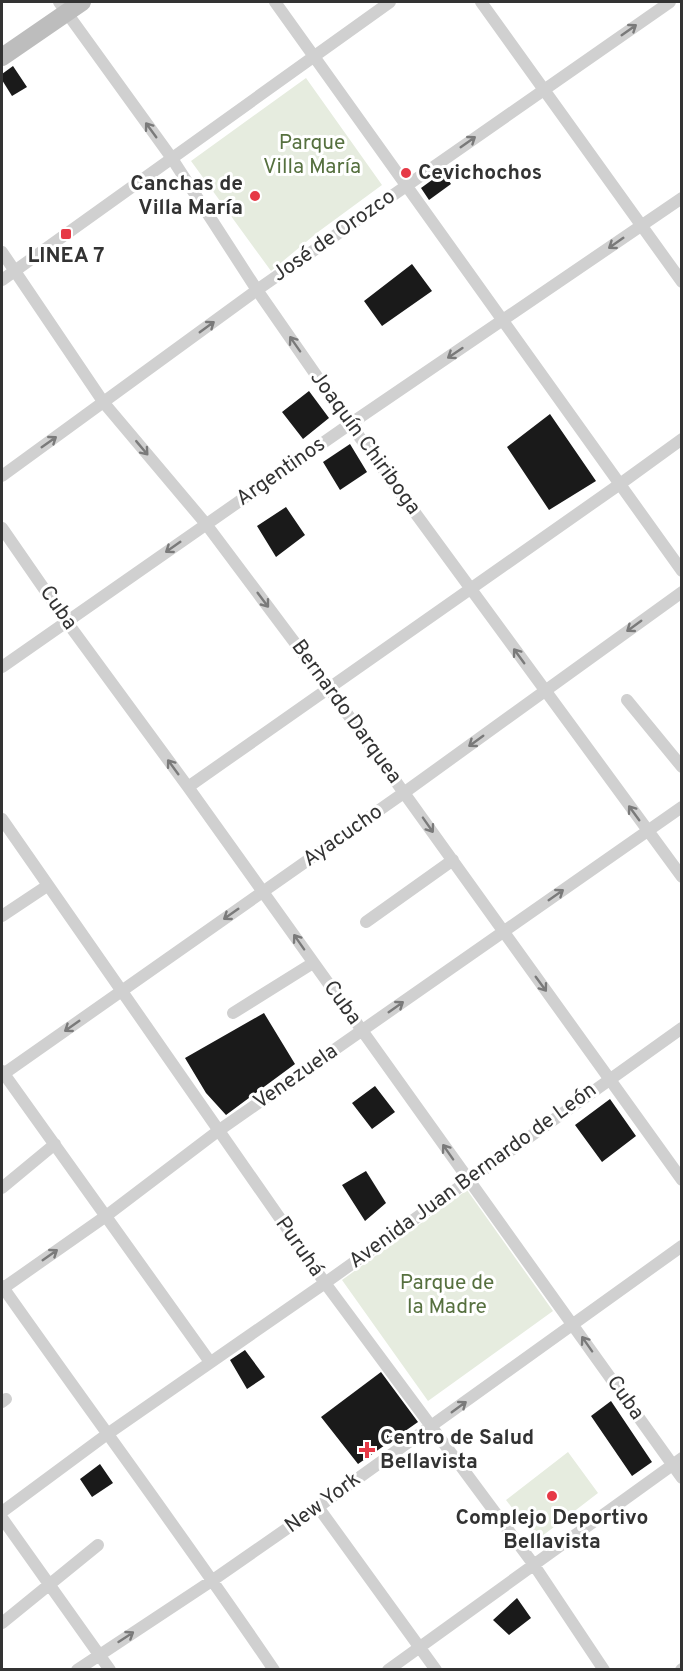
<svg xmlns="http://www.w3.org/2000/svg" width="683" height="1671" viewBox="0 0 683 1671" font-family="Overpass,sans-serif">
	<rect width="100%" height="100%" fill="#fff"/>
	<path fill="#e6ecdf" d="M306 78 382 185 318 232 271 271 191 161Z
		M467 1190 553 1311 428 1401 342 1280Z
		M568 1452 598 1493 537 1540 506 1500Z"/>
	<path fill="#1a1a1a" d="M13 66 27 87 12 96 2 80V74Z
		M443 172 451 184 429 200 421 188Z
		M412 264 432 291 382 326 364 301Z
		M309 391 329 418 303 439 282 412Z
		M550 414 596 481 549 510 507 447Z
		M350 444 367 472 340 490 323 462Z
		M286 507 305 535 276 557 257 526Z
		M264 1013 295 1064 226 1115 206 1093 185 1058Z
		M375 1086 395 1112 372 1129 352 1103Z
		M610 1099 636 1136 602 1162 575 1125Z
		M366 1171 386 1203 365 1221 342 1185Z
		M245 1350 265 1377 247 1389 230 1360Z
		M381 1372 418 1422 358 1464 321 1417Z
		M611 1401 652 1462 632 1476 591 1416Z
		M100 1464 113 1483 92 1497 80 1479Z
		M517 1598 531 1618 509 1635 493 1620Z"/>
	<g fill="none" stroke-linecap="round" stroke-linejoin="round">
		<path stroke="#d0d0d0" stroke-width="12" d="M59 2 171 157 257 290 350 424 682 877
			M275 2 682 571
			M481 2 682 282
			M2 252 104 403 206 524 328 687 682 1180
			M2 280 390 2
			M2 476 257 290 670 2
			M2 528 67 622 188 787 682 1478
			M2 667 350 424 682 198
			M627 700 682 767
			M188 787 620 484 682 439
			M2 819 325 1283 534 1565 604 1670
			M2 916 47 886
			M366 922 453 860
			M233 1013 313 963
			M2 1071 210 1362
			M2 1075 405 792 682 592
			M2 1188 55 1144
			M2 1286C92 1414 186 1540 274 1670
			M2 1289 106 1216 218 1131 682 807
			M2 1402 6 1399
			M318 1507 436 1670
			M2 1512 106 1435 325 1283 682 1028
			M2 1518 110 1670
			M2 1623 98 1545
			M77 1670 213 1580 318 1507 682 1246
			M388 1670 682 1458
			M681 1670 682 1669"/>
		<path stroke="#bdbdbd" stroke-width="18" d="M2 57 82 2"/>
	</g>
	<defs><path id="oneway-shaft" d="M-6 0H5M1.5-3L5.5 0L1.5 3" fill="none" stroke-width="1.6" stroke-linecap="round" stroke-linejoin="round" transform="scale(1.5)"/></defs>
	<g stroke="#7a7a7a">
		<use href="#oneway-shaft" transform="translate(629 30) rotate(-35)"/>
		<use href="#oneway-shaft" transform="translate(151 130) rotate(-126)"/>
		<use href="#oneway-shaft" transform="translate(468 142) rotate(-35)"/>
		<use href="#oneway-shaft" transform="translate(616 243) rotate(145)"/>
		<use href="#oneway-shaft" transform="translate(207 327) rotate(-36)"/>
		<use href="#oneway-shaft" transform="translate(295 344) rotate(-125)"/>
		<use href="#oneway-shaft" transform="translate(455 353) rotate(146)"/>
		<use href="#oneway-shaft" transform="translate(49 442) rotate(-35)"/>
		<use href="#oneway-shaft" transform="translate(142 448) rotate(50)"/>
		<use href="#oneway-shaft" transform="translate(173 547) rotate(145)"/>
		<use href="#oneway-shaft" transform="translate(263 600) rotate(53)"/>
		<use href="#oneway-shaft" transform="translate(634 626) rotate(144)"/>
		<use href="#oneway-shaft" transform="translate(519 656) rotate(-126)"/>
		<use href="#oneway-shaft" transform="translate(476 741) rotate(144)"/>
		<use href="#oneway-shaft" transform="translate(173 767) rotate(-126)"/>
		<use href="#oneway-shaft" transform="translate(634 813) rotate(-126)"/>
		<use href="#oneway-shaft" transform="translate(428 825) rotate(55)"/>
		<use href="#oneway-shaft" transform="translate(556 895) rotate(-35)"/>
		<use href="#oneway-shaft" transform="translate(231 914) rotate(145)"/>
		<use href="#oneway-shaft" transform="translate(299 942) rotate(-125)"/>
		<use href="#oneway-shaft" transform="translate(541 984) rotate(54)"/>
		<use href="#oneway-shaft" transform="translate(396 1007) rotate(-35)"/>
		<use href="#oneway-shaft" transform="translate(72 1026) rotate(145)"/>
		<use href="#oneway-shaft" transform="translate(448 1152) rotate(-125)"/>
		<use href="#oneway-shaft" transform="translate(50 1255) rotate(-35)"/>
		<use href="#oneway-shaft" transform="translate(587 1344) rotate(-125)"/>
		<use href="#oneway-shaft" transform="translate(459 1407) rotate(-36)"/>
		<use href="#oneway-shaft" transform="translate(126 1637) rotate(-33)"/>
	</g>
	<g fill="#e63946" stroke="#fff" stroke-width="2">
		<circle cx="406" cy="173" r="6"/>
		<circle cx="255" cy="196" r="6"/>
		<rect x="60" y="228" width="12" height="12" rx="3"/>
		<path d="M364 1441h6v6h6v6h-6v6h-6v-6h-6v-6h6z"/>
		<circle cx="552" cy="1496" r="6"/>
	</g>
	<g text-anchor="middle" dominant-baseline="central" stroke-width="6" stroke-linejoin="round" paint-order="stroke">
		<g font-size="21" fill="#56703f" stroke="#fff">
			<text x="312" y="143">Parque<tspan x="312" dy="24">Villa María</tspan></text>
			<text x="447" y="1283">Parque de<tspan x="447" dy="24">la Madre</tspan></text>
		</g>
		<g font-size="21" font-weight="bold" fill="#333" stroke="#fff" text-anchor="start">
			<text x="418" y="173">Cevichochos</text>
			<text x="243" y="184" text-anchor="end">Canchas de<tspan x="243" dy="24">Villa María</tspan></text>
			<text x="66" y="256" text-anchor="middle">LINEA 7</text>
			<text x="380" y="1438">Centro de Salud<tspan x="380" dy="24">Bellavista</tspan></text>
			<text x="552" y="1518" text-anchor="middle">Complejo Deportivo<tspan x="552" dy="24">Bellavista</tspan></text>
		</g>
		<g font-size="21" fill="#333" stroke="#fff">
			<text transform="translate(334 236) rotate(-35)">José de Orozco</text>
			<text transform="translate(365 443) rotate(54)">Joaquín Chiriboga</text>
			<text transform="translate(281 472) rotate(-35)">Argentinos</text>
			<text transform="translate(58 608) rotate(55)">Cuba</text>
			<text transform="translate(346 712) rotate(54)">Bernardo Darquea</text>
			<text transform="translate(343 836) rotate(-35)">Ayacucho</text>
			<text transform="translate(342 1003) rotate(54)">Cuba</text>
			<text transform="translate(296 1077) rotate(-35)">Venezuela</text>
			<text transform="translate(473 1176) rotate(-36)">Avenida Juan Bernardo de León</text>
			<text transform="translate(299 1247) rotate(55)">Puruhá</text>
			<text transform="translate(625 1398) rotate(55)">Cuba</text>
			<text transform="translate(323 1503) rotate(-36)">New York</text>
		</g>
	</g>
	<rect width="683" height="1671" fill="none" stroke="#333333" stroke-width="6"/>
</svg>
